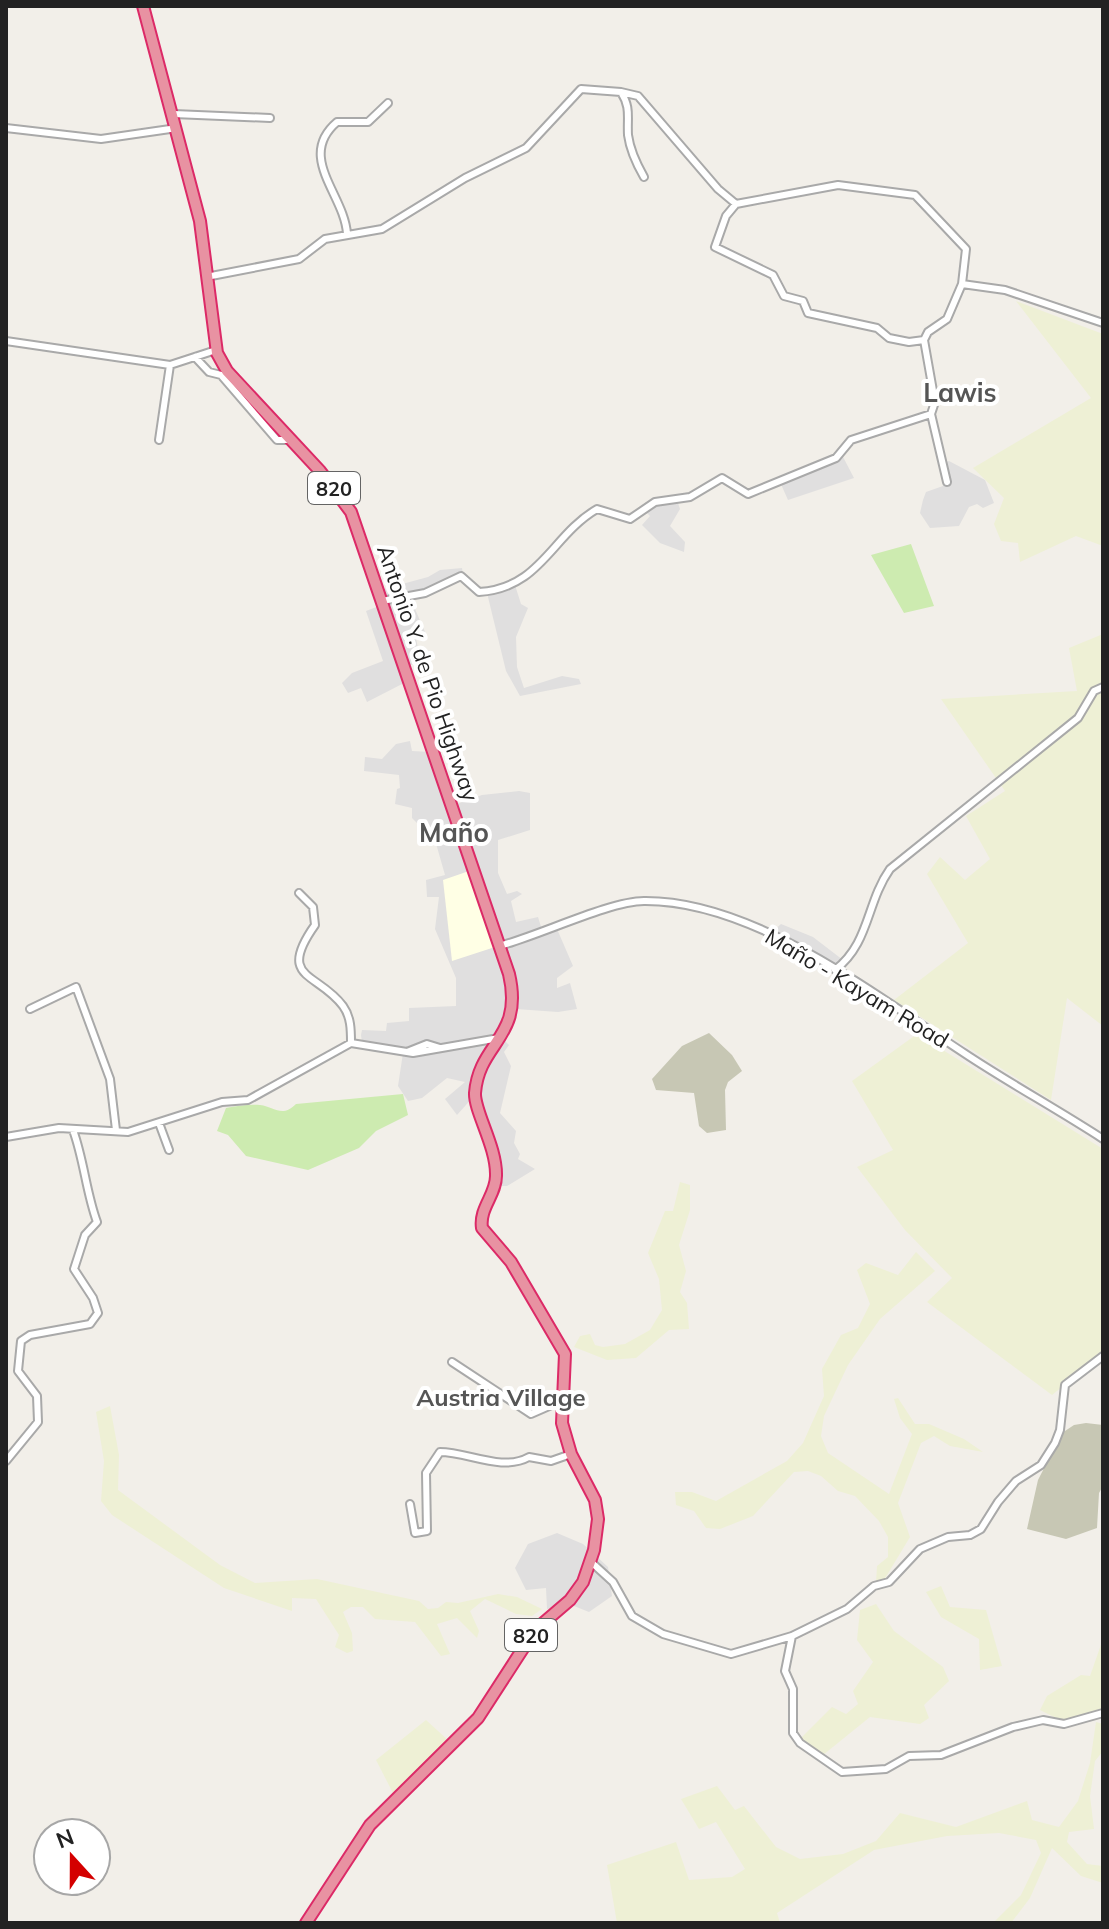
<svg xmlns="http://www.w3.org/2000/svg" width="1109" height="1929" viewBox="0 0 1109 1929" font-family="Mulish,sans-serif">
	<rect width="100%" height="100%" fill="#f2efe9"/>
	<path fill="#e0dfdf" d="M842 455 854 478 788 500 780 482Z
		M949 461 985 480 994 503 983 508 977 504 969 507 959 526 930 528 920 513 923 500 926 492 943 486 940 464Z
		M677 500 680 509 670 526 685 542 684 552 660 543 642 525 650 516 644 510 657 502Z
		M462 568 463 576 436 588 431 595 382 602 380 590 428 577 440 570Z
		M515 585 521 604 528 608 516 637 517 667 524 688 562 676 579 679 581 684 520 696 506 671 487 593Z
		M412 602 425 632 416 638 420 659 416 664 405 666 384 606Z
		M379 606 406 682 367 702 361 688 348 693 342 683 352 673 383 661 366 611Z
		M410 741 412 751 430 752 512 988 501 1036 427 1050 362 1042 361 1035 362 1030 386 1031 387 1023 409 1021V1008L456 1006V978L435 929 439 897H427L426 880 445 875 433 833 429 824H418L412 818V808L395 804 397 789 400 788 399 775 364 771 365 757 382 759 396 744Z
		M519 791 530 793V830L498 840V873L507 894 517 891 522 894 511 901 516 922 538 917 542 930 501 942 454 805 482 795Z
		M781 924 813 937 843 960 836 967 771 933Z
		M557 929 573 966 557 978V988L570 983 577 1009 558 1012 516 1009V993L502 946Z
		M500 1039 474 1096 457 1115 445 1099 465 1082 447 1078 422 1098 408 1101 398 1086 403 1053Z
		M504 1040 509 1045 504 1052 511 1066 500 1113 516 1131 514 1143 520 1154 518 1159 535 1169 507 1186H497L499 1165 495 1137 480 1103V1080Z
		M557 1533 583 1544 608 1567 612 1596 589 1612 574 1606 547 1609 546 1588 526 1590 515 1568 528 1544Z"/>
	<path fill="#ffffe5" d="M469 871 495 947 452 961 443 880Z"/>
	<path fill="#c7c7b4" d="M709 1033 732 1055 742 1071 728 1082 725 1090 726 1130 707 1133 699 1126 694 1093 656 1090 652 1079 682 1046Z
		M1086 1423 1103 1425V1486L1099 1493 1097 1528 1066 1539 1027 1529 1038 1480 1062 1433 1074 1425Z"/>
	<path fill="#eef0d5" d="M1016 301 1103 334V546L1076 536 1020 562 1018 543 1001 541 994 524 1004 498 973 468 1091 398Z
		M1103 634V1026L1067 998 1051 1100 894 1000 968 943 927 874 940 857 965 880 990 859 966 816 1005 791 941 699 1077 691 1069 648Z
		M917 1034 1103 1149V1354L1052 1395 927 1302 952 1278 905 1230 857 1167 893 1150 852 1081Z
		M680 1182 690 1185V1210L679 1245 686 1271 680 1292 687 1303 689 1329 669 1330 636 1358 607 1360 574 1347 580 1336 590 1334 595 1345 603 1347 625 1344 650 1330 662 1310 659 1279 648 1253 665 1211H673Z
		M916 1252 935 1271 880 1319 848 1365 824 1416 821 1436 828 1453 889 1494 912 1434 900 1418 894 1399 898 1398 915 1424H929L964 1439 983 1452 950 1446 934 1436 921 1443 898 1503 910 1537 884 1580 876 1583 877 1566 888 1557V1537L879 1521 855 1496 838 1491 821 1476 808 1471 794 1472 753 1516 720 1529 706 1528 694 1511 676 1505 675 1492H692L716 1501 787 1461 803 1443 824 1396 822 1369 841 1335 858 1328 870 1304 857 1270 866 1263 898 1275Z
		M110 1406 119 1455 118 1490 220 1565 255 1583 317 1579 419 1601 428 1609 438 1608 446 1602 458 1603 498 1594 517 1597 542 1609 532 1616 516 1614 485 1599 470 1611 479 1631 477 1638 457 1618 437 1624 450 1654 441 1656 415 1622 375 1619 363 1607H351L343 1612 352 1633 353 1651 347 1653 335 1647 339 1635 316 1599 292 1598V1611L224 1588 112 1515 101 1501 104 1461 96 1412Z
		M941 1586 950 1607 986 1610 1002 1666 980 1670 979 1639 941 1617 926 1592Z
		M876 1604 894 1631 943 1667 949 1681 924 1705 929 1718 920 1724 870 1717 823 1755 799 1740 832 1707 846 1714 858 1704 853 1691 873 1662 857 1640 860 1610Z
		M1103 1639V1708L1062 1721 1040 1710 1047 1696 1081 1675 1090 1676Z
		M426 1720 449 1741 393 1793 376 1760Z
		M1096 1722 1103 1724V1751L1095 1761 1090 1796 1094 1829 1069 1832 1067 1842 1087 1864 1103 1866V1883L1081 1876 1052 1848 1030 1898 1011 1923H993L1021 1895 1041 1853 1036 1840 999 1833 947 1836 874 1850 777 1913 780 1923H617L607 1865 676 1842 689 1880 732 1877 745 1869 716 1822 699 1829 681 1799 717 1786 735 1810 744 1806 776 1847 800 1859 843 1854 876 1841 900 1813 956 1827 1027 1801 1032 1820 1059 1827 1078 1801 1090 1763Z"/>
	<path fill="#cdebb0" d="M911 544 934 606 904 613 871 555Z
		M403 1094 408 1115 376 1131 359 1148 308 1170 246 1156 228 1135 217 1131 226 1108C237 1106 249 1104 260 1105 275 1107 282 1118 296 1104Z"/>
	<g fill="none" stroke-linecap="round" stroke-linejoin="round">
		<g stroke="#a9a9a9" stroke-width="10">
			<path id="minor" d="M621 92 638 96 718 189 736 204 838 185 915 195 966 249 962 284
				M174 114 270 118
				M6 128 101 139 177 128
				M736 204 726 216 715 247 773 275 784 296 803 301 808 313 877 328 889 338 909 342 924 340
				M347 234C345 195 296 157 337 122H368L388 103
				M206 277 299 259 325 239 382 229 465 178 526 148 581 89 621 92C631 108 627 116 628 135 630 150 636 163 644 177
				M6 341 170 365 159 440
				M195 357 209 372 221 375 277 440H289
				M170 365 216 350
				M931 414 947 482
				M382 601 425 593 461 576 479 592C541 588 551 536 597 509L630 519 655 502 690 497 722 478 748 494 836 458 851 440 931 414 935 402 924 340 928 332 947 319 962 284 1005 290 1103 323
				M299 893 313 907 315 925C276 980 318 972 343 1006 351 1017 351 1030 351 1043
				M499 946C538 936 610 901 644 901 754 900 875 995 964 1053 1009 1083 1057 1109 1103 1139
				M835 970C870 943 866 903 890 869L1078 718 1094 691 1103 687
				M30 1009 76 987 110 1079 116 1130
				M407 1052 427 1044 440 1048
				M159 1123 169 1150
				M6 1137 59 1128 128 1132 222 1102 248 1100 351 1043 413 1053 499 1038
				M452 1362 531 1414 563 1400
				M6 1461 38 1422 37 1396 18 1371 21 1341 30 1335 90 1324 98 1313 93 1298 74 1269 85 1235 97 1222C86 1192 84 1160 73 1130
				M410 1504 415 1533 427 1531 426 1473 440 1452C468 1452 502 1472 529 1457L551 1461 571 1454
				M590 1561 613 1582 632 1616 663 1634 731 1654 792 1636 847 1609 874 1586 889 1582 920 1549 948 1537 970 1535 981 1529 998 1502 1016 1481 1041 1465 1055 1443 1060 1430 1065 1385 1103 1356
				M792 1636 785 1671 793 1689V1733L800 1743 842 1772 886 1769 909 1756 941 1755 1013 1727 1043 1720 1064 1724 1103 1713"/>
		</g>
		<g stroke="#dc2a67" stroke-width="14">
			<path id="highway" d="M143 6 200 221 217 353 227 371 320 471 351 512 509 974C524 1038 479 1042 475 1093 474 1111 497 1147 496 1176 496 1195 479 1208 482 1228L511 1262 565 1354 562 1423 571 1454 595 1500 598 1519 594 1550 583 1582 570 1600 535 1630 478 1718 370 1825 306 1923"/>
		</g>
		<use href="#minor" stroke="#fff" stroke-width="6"/>
		<use href="#highway" stroke="#e892a2" stroke-width="10"/>
	</g>
	<g text-anchor="middle" dominant-baseline="central" stroke-width="8" stroke-linejoin="round" paint-order="stroke">
		<g fill="#fff" stroke="#646464" stroke-width="2">
			<rect x="308" y="472" width="52" height="32" rx="6"/>
			<rect x="505" y="1619" width="52" height="32" rx="6"/>
		</g>
		<g font-size="20" font-weight="bold" fill="#222">
			<text x="334" y="488">820</text>
			<text x="531" y="1635">820</text>
		</g>
		<g font-size="22" fill="#222" stroke="#fff">
			<text transform="translate(428 673) rotate(71)">Antonio Y. de Pio Highway</text>
			<text transform="translate(857 988) rotate(31)">Maño - Kayam Road</text>
		</g>
		<g font-size="24" font-weight="bold" fill="#555" stroke="#fff">
			<text x="501" y="1397">Austria Village</text>
		</g>
		<g font-size="26" font-weight="bold" fill="#555" stroke="#fff">
			<text x="960" y="392">Lawis</text>
			<text x="454" y="832">Maño</text>
		</g>
	</g>
	<rect width="1109" height="1929" fill="none" stroke="#222222" stroke-width="16"/>
	<g transform="translate(72 1857) rotate(339)"><circle r="38" fill="#ffffff" stroke="#a7a7a7" stroke-width="2"/>
	<path d="M0-6L14 30L0 20L-14 30Z" fill="#d40000"/>
	<text y="-12" font-size="22" font-weight="bold" text-anchor="middle" fill="#222222">N</text>
	</g>
</svg>
